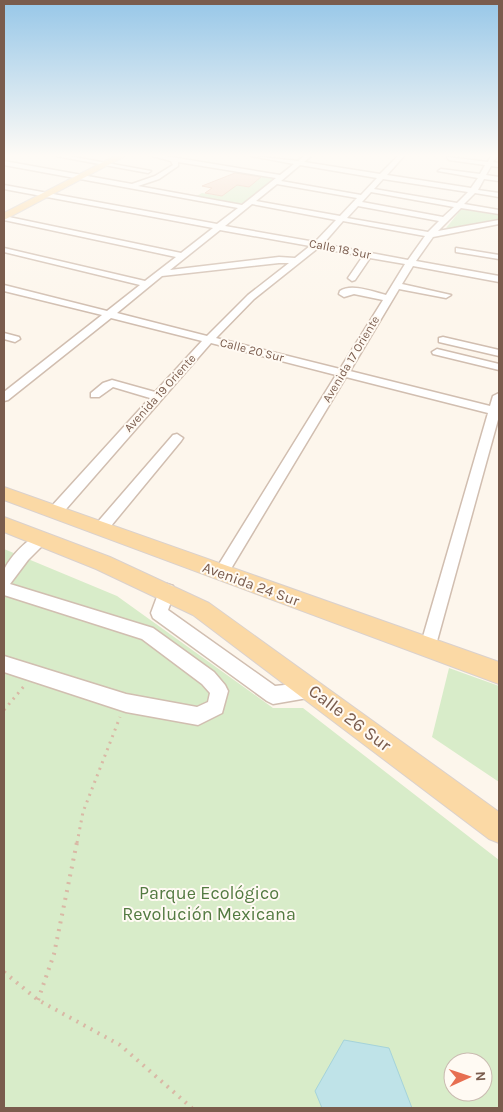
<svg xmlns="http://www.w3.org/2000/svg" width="503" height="1112" viewBox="0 0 503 1112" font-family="Karla,sans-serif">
	<rect width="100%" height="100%" fill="#fdf6ec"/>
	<path fill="#d8ecc9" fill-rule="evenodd" d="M263 176 275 179 243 203 229 204 195 197 202 193 222 196 229 190 224 183 248 187Z
		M463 207 499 213V221L442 233Z
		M4 549 117 596 273 708H303L499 860V1108H4ZM453 1062H483V1092H453Z
		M449 668 499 686V782L432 737Z"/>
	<path fill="#bfe3e8" stroke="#a5d3da" d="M344 1040 389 1048 412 1108H322L315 1091Z"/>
	<path fill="#f3d5c3" stroke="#e6bba3" d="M235 173 261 177 249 187 237 185 222 196 205 193 212 188 202 186Z"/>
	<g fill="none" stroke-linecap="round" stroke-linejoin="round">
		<g stroke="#d1beb0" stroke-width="3">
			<path id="minor" d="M56 156H68L151 171 148 173Z
				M152 156H165L280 175 294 164 251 156 298 161 304 156H311L304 162 380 174 398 156H404L387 175 471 188 478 178 438 171 441 169 480 174 485 165 449 160 447 157 488 162 491 156H497L493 162 499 163V167L491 166 486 175 499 177V181L484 179 478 190 499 193V197L475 193 464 204 499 210V214L461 208 438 231 499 220V224L433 237 416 261 499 276V282L413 266 402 284 451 295 446 298 399 289 350 371 490 406 493 396 499 393V416L434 652 428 655 422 652 420 647 488 413 346 377 226 577 221 579 216 577 213 573 216 569 336 375 211 343 60 516H50L48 512 50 508 150 398 113 387 99 397H91V393L103 383 112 380 155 392 202 341 111 318 8 400 4 401V392L102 315 4 291V285L107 311 140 285 4 252V248L145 281 176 257 4 220V216L181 253 213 228 4 189V185L217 224 238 208 4 165V161L132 184 155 176 173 165 171 161ZM178 162 276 178 242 205 138 186 159 179 178 166ZM300 165 377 178 361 195 281 181ZM383 179 468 192 457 203 374 189ZM277 184 357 198 340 216 256 201ZM371 192 454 207 443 217 362 202ZM252 204 336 220 315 242 225 226ZM358 206 439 221 428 232 347 218ZM343 221 425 236 408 260 323 244ZM220 230 310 246 295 258 279 257 170 270ZM318 248 363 256 348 278 352 281 355 280 370 258 405 264 386 295C374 292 351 283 340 291L339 294 344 297 354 294 383 300 340 369 216 338 254 299ZM279 263H289L248 295 207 336 117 313 162 276Z
				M456 248 499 255V259L456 252Z
				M4 333 19 337 20 339 15 342 4 339Z
				M443 337 499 350V356L439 342V338Z
				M437 349 499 364V370L433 354 432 352Z
				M177 434 183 438 181 441 106 532H96L94 528 96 524 173 435Z
				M42 533 47 535 49 539 28 560 10 584 153 628 214 672 225 685 228 691 222 713 198 725 126 712 4 672V656L126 694 197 707 208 702 210 693 202 684 142 639 4 595C4 588 1 575 5 568 11 556 29 537 42 533Z
				M167 584 173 586 175 591 168 610 275 686 313 682 319 684 322 690 319 696 273 704 267 701 153 618 151 613 161 586Z"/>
		</g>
		<g stroke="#dad1cd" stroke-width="2">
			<path id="major" d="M115 156H125L4 220V213Z
				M4 487 499 662V684L4 500Z
				M4 517 110 557 209 603 499 812V843L489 839 193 615 96 569 4 532Z"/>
		</g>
		<path stroke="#d9b8a5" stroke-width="3" stroke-dasharray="2 5" stroke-linecap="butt" d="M4 710 25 685
			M77 843 83 812 120 717"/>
		<path stroke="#d9b8a5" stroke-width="4" stroke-dasharray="2 6" stroke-linecap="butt" d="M4 972 38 1000 120 1045 192 1108
			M38 1000 54 954 77 842"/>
		<use href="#minor" fill="#fff" fill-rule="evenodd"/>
		<use href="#major" fill="#fbd9a5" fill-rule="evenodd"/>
	</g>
	<linearGradient id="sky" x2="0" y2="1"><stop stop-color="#97c7e8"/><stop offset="0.5" stop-color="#fefbf6"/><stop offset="1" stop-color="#fefbf6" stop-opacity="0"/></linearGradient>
	<rect width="503" height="311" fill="url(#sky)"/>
	<g text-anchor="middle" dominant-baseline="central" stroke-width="4" stroke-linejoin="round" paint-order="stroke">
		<g font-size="12" fill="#7a5c4d" stroke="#fffaf3">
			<text transform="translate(340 249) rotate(11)">Calle 18 Sur</text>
			<text transform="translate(252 350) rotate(14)">Calle 20 Sur</text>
			<text transform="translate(351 359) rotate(-59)">Avenida 17 Oriente</text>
			<text transform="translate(160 393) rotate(-48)">Avenida 19 Oriente</text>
		</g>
		<g font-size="15" fill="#7a5c4d" stroke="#fffaf3">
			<text transform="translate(251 584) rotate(20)">Avenida 24 Sur</text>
		</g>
		<g font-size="18" fill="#7a5c4d" stroke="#fffaf3">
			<text transform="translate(350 718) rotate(37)">Calle 26 Sur</text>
		</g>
		<g font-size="18" fill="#537a41" stroke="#fffaf3">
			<text x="209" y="893">Parque Ecológico<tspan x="209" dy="21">Revolución Mexicana</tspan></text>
		</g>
	</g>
	<rect width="503" height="1112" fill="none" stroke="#7a5c4d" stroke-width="10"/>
	<g transform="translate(468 1077) rotate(87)"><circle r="24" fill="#fffaf3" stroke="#cabbb1"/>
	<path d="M0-4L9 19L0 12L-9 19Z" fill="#e76f51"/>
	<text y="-8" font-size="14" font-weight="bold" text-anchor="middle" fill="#7a5c4d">N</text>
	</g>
</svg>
